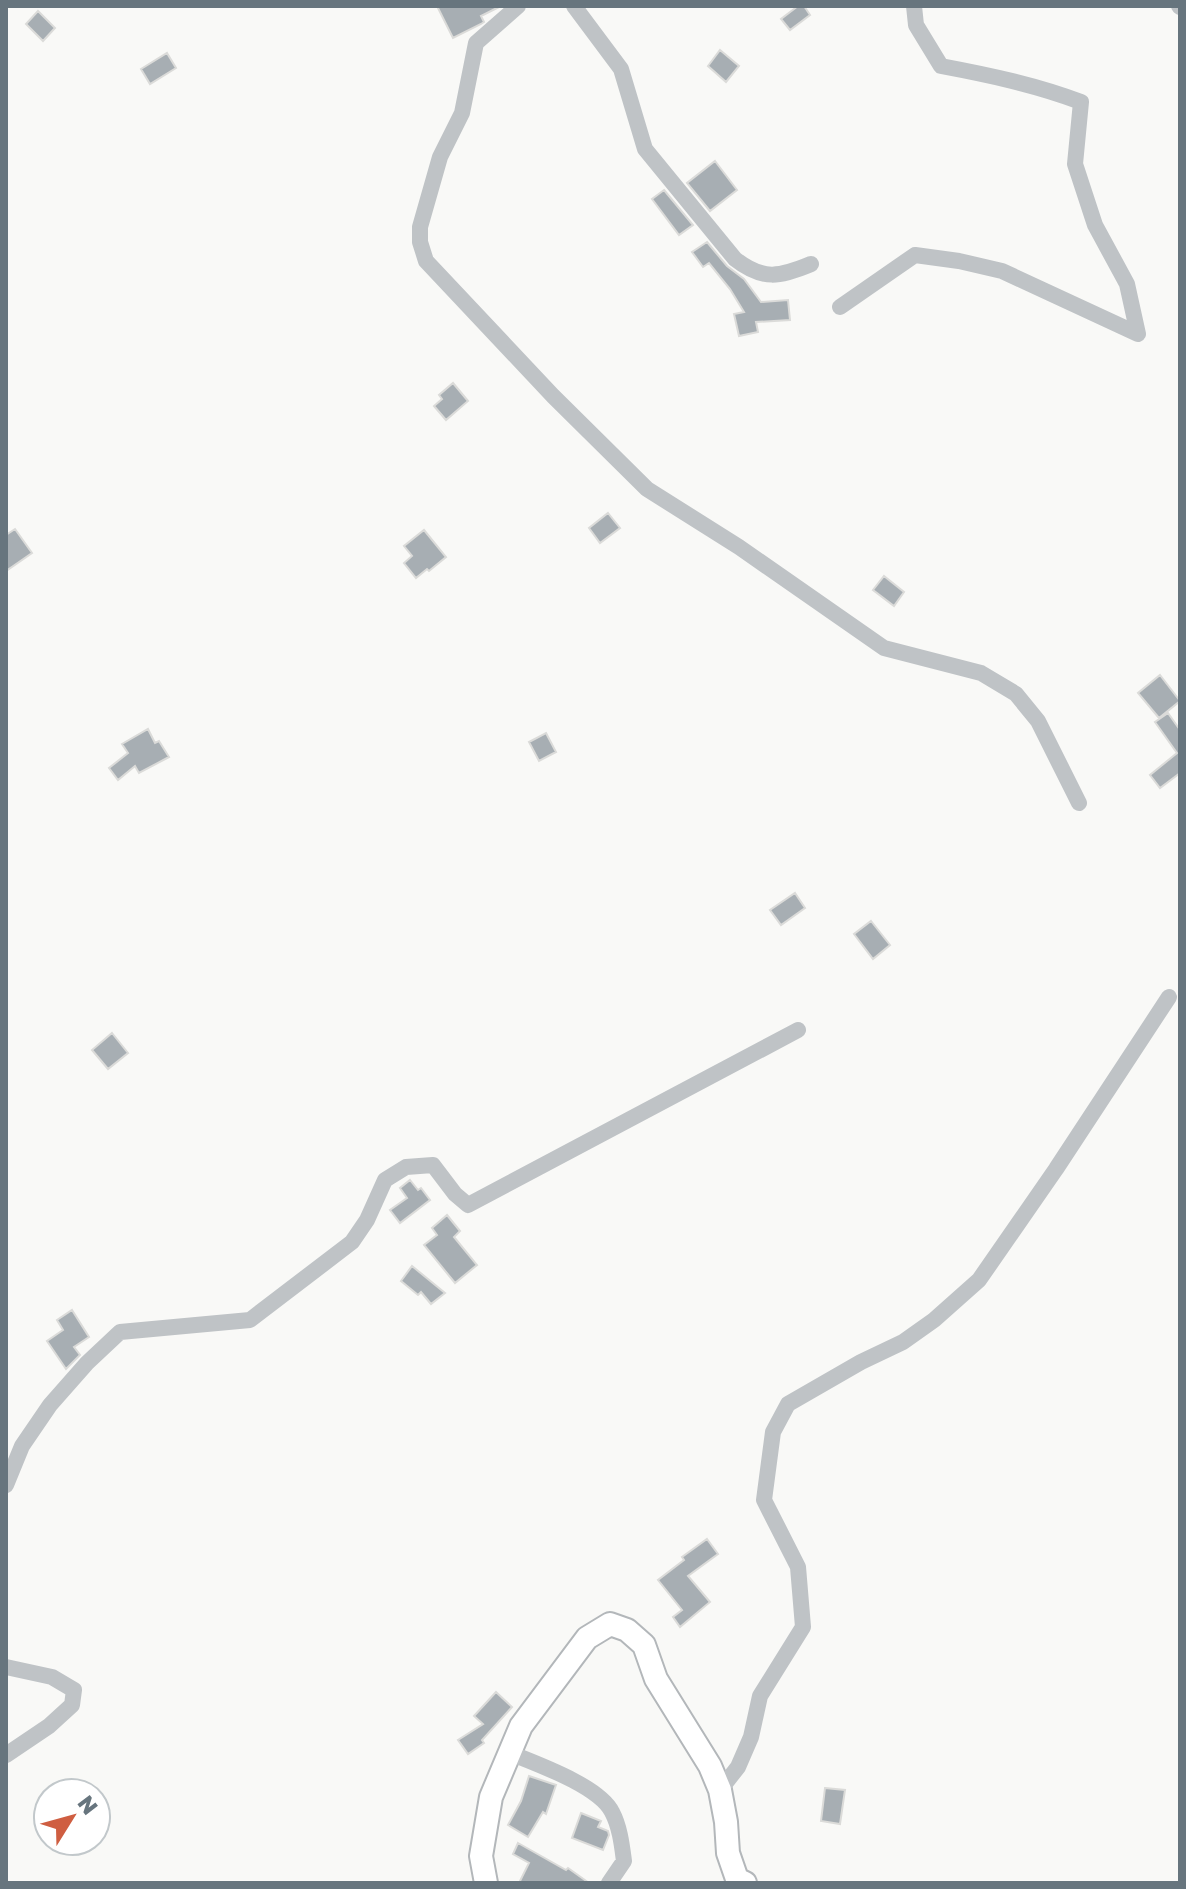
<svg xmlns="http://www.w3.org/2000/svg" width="1186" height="1889" viewBox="0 0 1186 1889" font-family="'Golos Text',sans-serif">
	<rect width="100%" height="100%" fill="#f9f9f7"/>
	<path fill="#a7aeb3" stroke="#dbdbd9" stroke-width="2" d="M437 6H501L481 16 484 22 481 24 453 38Z
		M798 6H804L810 15 790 30 781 19Z
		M38 11 55 28 43 41 26 24Z
		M720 50 739 66 726 82 708 66Z
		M167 53 176 68 150 84 141 69Z
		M715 161 737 190 710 211 687 183Z
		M664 190 693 225 679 235 652 199Z
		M707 242 727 266 744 279 761 302 788 300 790 320 756 322 758 332 739 336 734 314 744 312 730 289 709 263 703 267 692 252Z
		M453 383 468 401 446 420 434 406 442 399 439 395Z
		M608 513 620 528 600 543 589 528Z
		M15 529 32 553 6 571V535Z
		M424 530 446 557 429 571 427 569 416 578 404 563 412 556 404 546Z
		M884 576 904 592 894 606 873 590Z
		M1160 675 1180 701 1159 718 1138 693Z
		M1168 713 1180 730V773L1160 788 1150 775 1177 753 1155 722Z
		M148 729 155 743 159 741 169 757 139 773 135 766 118 780 109 768 128 753 122 744Z
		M546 733 556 752 539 761 529 742Z
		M795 893 805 908 781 925 770 910Z
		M871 921 890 945 873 959 854 934Z
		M112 1033 128 1053 108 1069 92 1050Z
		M410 1180 418 1190 421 1188 430 1200 400 1223 390 1210 407 1198 400 1188Z
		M447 1215 460 1231 454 1237 477 1265 455 1283 424 1245 437 1235 432 1228Z
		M412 1266 445 1293 431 1304 421 1292 418 1295 401 1281Z
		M72 1310 89 1337 74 1347 80 1355 66 1369 47 1341 63 1330 57 1320Z
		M707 1539 718 1554 688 1576 710 1602 680 1627 673 1617 682 1610 658 1580 684 1560 682 1557Z
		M496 1692 512 1707 482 1740 484 1743 468 1754 458 1740 483 1724 474 1716Z
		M529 1776 556 1785 546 1814 543 1812 528 1837 508 1825 521 1801Z
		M825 1788 845 1790 840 1824 821 1821Z
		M581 1813 601 1821 598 1827 608 1831 609 1835 603 1850 572 1838Z
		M518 1843 566 1870 568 1868 589 1883H519L529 1863 513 1854Z"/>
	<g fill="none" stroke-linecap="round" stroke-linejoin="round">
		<g stroke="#b3b7ba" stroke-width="26">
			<path id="major" d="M486 1883 481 1856 491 1797 521 1726 587 1638 610 1624 627 1630 644 1645 656 1679 710 1766 720 1790 726 1822 728 1853 737 1879 745 1883"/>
		</g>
		<path stroke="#bfc3c6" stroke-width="16" d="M518 6 476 43 462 113 440 157 420 227V242L426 261 553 396 647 489 739 547 884 648 981 673 1016 694 1038 721 1079 803
			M574 6 621 69 645 149 735 259C763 281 780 277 811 264
			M1179 6 1180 7
			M840 307 915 255 959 261 1002 271 1138 334 1127 284 1095 225 1075 164 1081 102C1036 85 989 75 941 66L916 25 914 6
			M6 1485 22 1446 50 1405 87 1363 120 1332 250 1320 352 1242 367 1220 385 1180 406 1167 433 1165 455 1194 468 1205 798 1030
			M6 1667 52 1677 74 1690 72 1705 49 1726 6 1755
			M510 1753C537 1764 599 1786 612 1812 620 1827 622 1846 624 1861L609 1883
			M720 1790 738 1767 751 1737 760 1696 803 1627 798 1567 764 1500 773 1432 788 1404 861 1362 903 1342 934 1320 979 1280 1056 1169 1169 997"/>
		<use href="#major" stroke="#fff" stroke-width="22"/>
	</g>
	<rect width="1186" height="1889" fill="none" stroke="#67757e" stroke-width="16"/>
	<g transform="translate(72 1817) rotate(53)"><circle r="38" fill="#ffffff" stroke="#c2c8cb" stroke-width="2"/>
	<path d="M0-6L14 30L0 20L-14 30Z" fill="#cf5e41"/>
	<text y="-12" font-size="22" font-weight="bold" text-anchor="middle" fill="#67757e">N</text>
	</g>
</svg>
